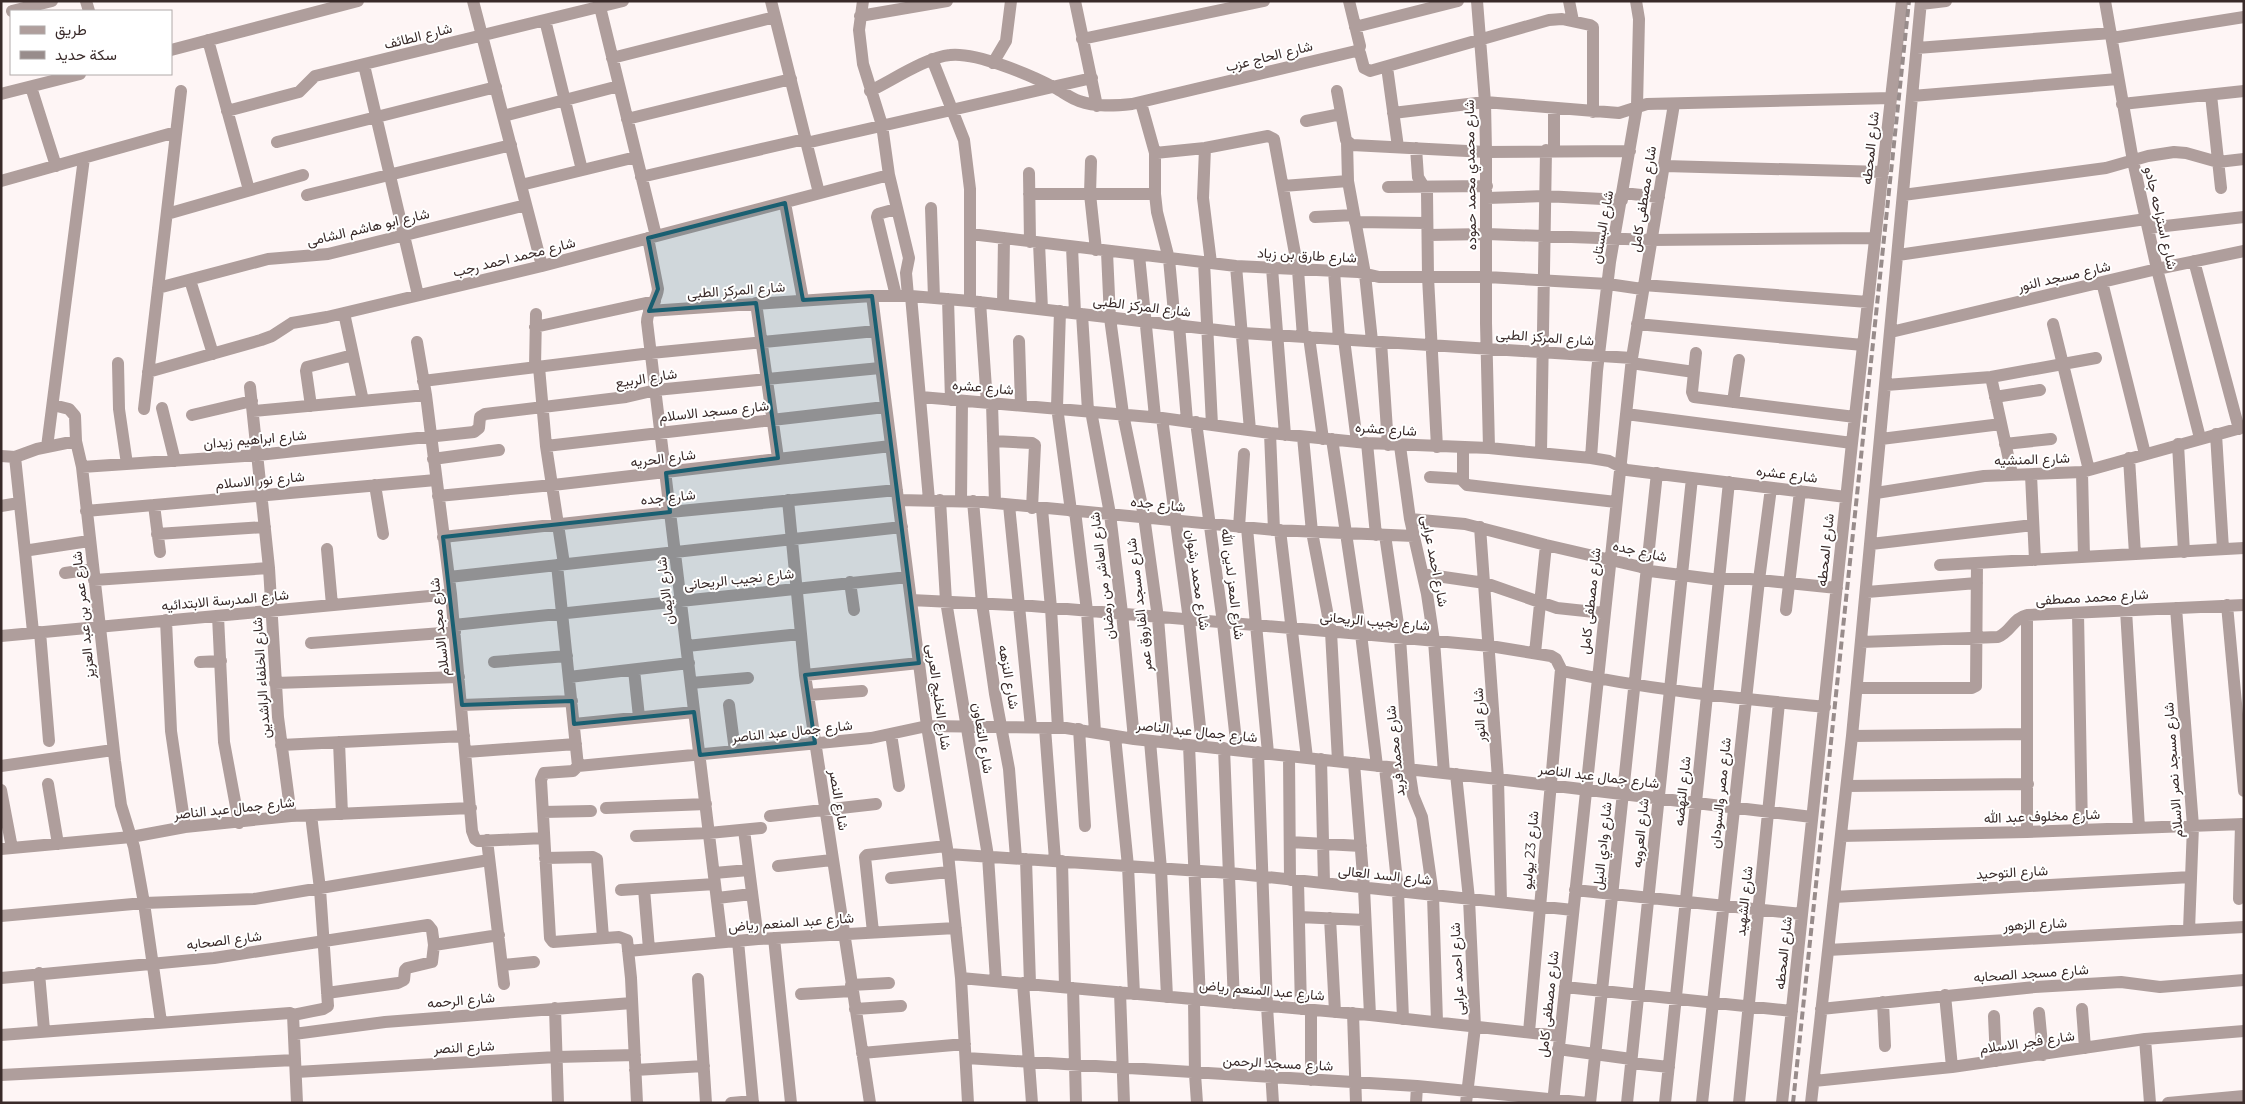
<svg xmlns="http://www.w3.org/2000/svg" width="2245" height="1104" viewBox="0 0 2245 1104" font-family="Montserrat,Vazirmatn,sans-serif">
	<rect width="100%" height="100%" fill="#fef5f5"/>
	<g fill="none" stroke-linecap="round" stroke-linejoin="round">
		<path stroke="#af9e9c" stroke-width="12" d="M86 1 89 11
			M473 1 542 266
			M771 1 819 193
			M863 1 859 30 863 64 882 125 889 175 909 258 906 273 908 296
			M1075 1 1097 106
			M1349 1 1360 46 1358 52
			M1477 1 1485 102 1486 152V323L1489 448
			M1569 1 1573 21
			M2105 1 2133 161 2157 269 2200 438
			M1921 4 1946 1
			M600 7 656 236
			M12 11 52 1
			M860 16 947 1
			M545 20 582 170
			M1355 27 1458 1
			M2112 38 2244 17
			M1082 39 1264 1
			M208 40 249 190
			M1917 48 2111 33
			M171 50 358 1
			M612 58 775 17
			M932 59 964 140 970 189V301
			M993 63 1006 41 1011 1
			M364 65 418 295
			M1387 67 1398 147
			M31 87 56 166
			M870 91C891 81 927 57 950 55 976 52 1031 75 1055 88 1063 92 1070 98 1079 101 1096 107 1114 106 1132 104L1356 51 1360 53 1364 68 1370 71 1549 20 1562 19 1590 25 1593 27V112
			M1337 91 1346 140 1352 145 1486 152 1630 151
			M1 94 80 74
			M2211 95 2221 188
			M1912 96 2118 79
			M1141 103 1155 153V194L1157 212 1169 259 1175 324
			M2122 104 2244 91
			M1554 108V150
			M227 111 299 92 315 76 623 1
			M1393 113 1485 102 1619 113 1647 104 1891 98
			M503 116 619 86
			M627 119 791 79
			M1306 121 1341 114
			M277 142 496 87
			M1347 142 1348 181 1365 274 1372 341
			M806 143 1092 78
			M1205 148 1203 198 1211 263
			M1416 148 1418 177 1427 192 1428 277 1437 447
			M1155 153 1205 148 1268 136 1274 139 1298 270 1303 337
			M1091 161 1090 194 1096 250
			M1665 166 1883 172
			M1029 173 1030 242
			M641 177 805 139
			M1 181 176 132
			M521 185 636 157
			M1283 186 1348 181
			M1388 187 1487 186
			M1623 193 1659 197
			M1029 194H1155
			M307 195 511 145
			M1903 195 2106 168 2148 156 2174 152 2186 153 2218 162 2244 159
			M1487 198 1544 196 1622 200
			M785 203 803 300
			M931 208 934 298
			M896 209 878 214 877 217 896 296
			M167 214 303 175
			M1315 217 1354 215
			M1355 222 1427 223
			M2148 228 2244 217
			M971 234 1236 266 1358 272 1379 277H1487L1608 284 1642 289
			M1428 235 1487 234 1652 240 1875 238
			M648 238 658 289C657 301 647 309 647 322L722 942
			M1039 243 1042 309
			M1072 247 1075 313
			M1107 252 1110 318 1123 414 1144 516 1158 618 1168 743
			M1139 255 1155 417
			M1898 255 2146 219
			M2194 261 2239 429
			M1204 262 1212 425
			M1236 266 1250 430
			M1272 268 1285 435
			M1334 271 1339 339
			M190 280 213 354
			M2102 282 2145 454
			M1643 285 1868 302
			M158 288 268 259 328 254 526 205
			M872 296 927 726 948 854 961 978 968 1103
			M911 296 929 500
			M948 299 951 400
			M980 302 987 403
			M756 303 778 458
			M1003 305 1004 238
			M649 311 872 296H911L970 301 1243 333 1632 358
			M1060 311 1057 407 1071 511
			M344 313 363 401
			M1082 314 1088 411
			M1637 324 1863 345
			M2053 324 2089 470
			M1179 325 1187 421
			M535 327 655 301
			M1891 332 2157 269 2244 251
			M1309 337 1323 439
			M1344 339 1357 442
			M1019 341 1021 405
			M417 342 426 395 451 594 472 831 475 839 478 841 544 838
			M1381 342 1388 445
			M1696 353 1692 392 1694 397 1855 417
			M118 363 119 409 127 464
			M1631 363 1694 372
			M535 367 536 314
			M539 367 546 446 564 564
			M148 372 261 340 272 336 292 323 327 317 542 266 889 175
			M1991 377 2012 474
			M423 381 651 353 876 331
			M1886 385 1991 377 2096 358
			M250 387 269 568 278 717 291 816
			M921 397 1162 418 1270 433 1367 443 1489 448 1591 458 1609 461 1627 470 1846 497
			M1995 397 2040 390
			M1733 402 1739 360
			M992 403 995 503
			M53 405 69 409 75 416 76 441 82 467 115 761 121 805 134 847 144 903 161 1022
			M311 406 306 371 307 367 353 355
			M162 408 175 461
			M144 409 181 91
			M253 411 426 395
			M1091 411 1110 514 1122 613 1134 739
			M1626 414 1852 443
			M192 415 252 401
			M1162 418 1189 620 1202 746
			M1196 422 1223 623 1237 750
			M1270 433 1274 530
			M2216 434 2223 549
			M1303 437 1312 532 1331 632 1338 761
			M1332 439 1361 634 1377 766
			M1881 439 2001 424
			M993 441 1032 443 1035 445 1032 508
			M1367 443 1376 535
			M2005 444 2051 439
			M2178 444 2184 552
			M546 446 885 407
			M1400 446 1410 519 1427 594 1434 641 1444 773
			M47 447 84 158
			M1463 448V481L1467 485 1616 502
			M1541 453 1546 150
			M1 456 15 457 37 449 76 441
			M15 457 25 552
			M1591 458 1597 371 1610 262 1637 106 1639 19 1636 1
			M2129 458 2135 554
			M433 459 499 450
			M82 467 258 455 474 432 479 428 480 417 485 414 626 397 656 390 880 368
			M2082 472 2084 557
			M2031 475 2035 560
			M1430 477 1463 479
			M375 485 383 534
			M1876 493 1984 476 2082 472 2244 427
			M438 496 553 485 891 446
			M788 500 805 675 870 1103
			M899 500 984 502 1274 530 1414 536
			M940 500 946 601 988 856 996 981
			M961 501 962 401
			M973 501 982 603 995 694 1009 769 1016 858
			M154 505 160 552
			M1009 505 1031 727
			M1 506 19 503
			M1042 509 1051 608 1058 728
			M86 511 436 480
			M1075 511 1087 611 1095 732
			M1410 519 1465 524 1546 545 1641 567 1650 571 1712 579H1750L1837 588
			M1239 527 1244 454
			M1480 527 1498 779 1501 902
			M1247 528 1268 753
			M1280 530 1307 758
			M157 534 265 527
			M1385 535 1400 638 1409 769 1413 795 1422 817 1433 895 1437 1022
			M443 537 670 512 897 490
			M1871 544 2033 525
			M327 549 332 605
			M557 565 578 766
			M1940 565 2244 548
			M65 573 93 569
			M1423 574 1485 583 1557 608 1604 613
			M449 577 902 527
			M94 580 269 568
			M850 582 854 610
			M1867 592 1977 583
			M911 600 1032 606 1361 634 1490 646 1551 656 1556 659 1562 671C1649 690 1737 698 1825 707
			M2227 605 2244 791
			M2176 608 2193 826 2189 930
			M1786 610 1800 491
			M2126 610 2139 828
			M2078 613 2082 830
			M2027 615V832
			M218 616 224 742 239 823
			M166 620 171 731 185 827
			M454 625 908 577
			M33 632 25 552 30 550 89 541
			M40 632 49 741
			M1 636 451 594
			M1861 642 1998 637C2011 632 2013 618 2027 615L2244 605
			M311 643 455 632
			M687 646 800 634
			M1535 653 1546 545
			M200 662 221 661
			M494 662 567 656
			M634 670 639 717
			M805 675 919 663
			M569 677 689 663
			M275 683 459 677
			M691 683 748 678
			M1857 688H1972L1976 686 1977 563
			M808 695 862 691
			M462 705 572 701
			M729 705 735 751
			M574 724 694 712
			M1045 728 1055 860
			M1079 729 1085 826
			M891 734 899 786
			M1115 736 1128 866 1134 994
			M1852 736 2027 734
			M1150 741 1161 869 1167 997
			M339 742 342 814
			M281 745 464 736
			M1189 745 1200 1000
			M1224 748 1234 1003
			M466 752 576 744
			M1258 752 1267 1006 1273 1103
			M1289 756 1290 880
			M1321 759 1324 883
			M1354 763 1364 888 1370 1015
			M1 766 113 750
			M578 766 871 738 927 726 1066 728 1134 739 1498 779 1812 817
			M578 766 573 771 544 773 541 780 550 938 553 942 619 937 627 940 631 978 637 1103
			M1385 767 1398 891 1403 1019
			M1456 774 1469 899 1475 1027 1466 1103
			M48 784 58 844
			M1847 786 2028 784
			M1 790 12 848
			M606 808 706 804
			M543 812 591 811
			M770 816 876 804
			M744 830 758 939
			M636 836 709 833 761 828
			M1841 836 2027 832 2244 824
			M487 840 504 984
			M1290 842 1361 846
			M1 849 131 837 185 827 291 816 471 808
			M948 854 1230 873 1573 910
			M545 858 593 857 597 859 603 938
			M1026 859 1030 984
			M1062 861 1065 987
			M778 866 832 860
			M714 873 749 870
			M891 878 949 872
			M1298 881 1301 1009
			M644 889 649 949
			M621 890 715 884
			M1575 890 1802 914
			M1834 897 2191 877
			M717 898 752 894
			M2239 899 2241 824
			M1 916 144 903 254 899 489 860
			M1299 917 1365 920
			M1330 918 1335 1012
			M873 932 865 857 867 855 946 846
			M774 938 791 1103
			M738 941 753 1103
			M1828 950 2244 927
			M628 951 758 939 956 928
			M502 965 534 962
			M39 973 44 1030
			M1 978 214 958 428 925 432 930 434 945
			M961 978 1370 1015 1560 1036
			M698 979 706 1103
			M1023 983 1032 1103
			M851 985 889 983
			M1565 987 1792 1011
			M1073 988 1076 1103
			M1120 992 1124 1103
			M327 993 398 983 404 980 405 970 407 968 432 962 434 945 499 935
			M801 994 852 991
			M1945 995 1952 1067
			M1194 999 1195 1074 1197 1103
			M1883 1002 1885 1046
			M555 1008 558 1103
			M855 1009 901 1006
			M1821 1009 2035 987 2121 982 2160 987 2244 980
			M2082 1009 2085 1048
			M1353 1013 1356 1103
			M2039 1013 2043 1055
			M1994 1016 1996 1061
			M1529 1032 1561 669
			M294 1034 385 1022 632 1003
			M1 1035 290 1013 293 1015
			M2145 1039 2150 1103
			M1558 1049 1631 1059
			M862 1053 965 1044
			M966 1058 1417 1086 1588 1103
			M1631 1063 1669 1067
			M635 1070 704 1066
			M296 1072 557 1057 635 1055
			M1 1075 295 1060
			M1311 1080V1010
			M1814 1081 1952 1067 2145 1039 2244 1031
			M297 1103 293 1015 323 1009 328 1006 320 889 311 815
			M731 1103 753 1101
			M1416 1103 1417 1086
			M1553 1103 1632 358 1674 104
			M1590 1103 1657 473
			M1627 1103 1692 478
			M1665 1103 1729 482
			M1702 1103 1759 580 1771 488
			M1739 1103 1779 703
			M1782 1103 1852 443 1902 1
			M1811 1103 1852 736 1921 1
			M2168 1103 2244 1096"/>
		<path stroke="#988c8b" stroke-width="4" stroke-dasharray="8 4" stroke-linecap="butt" d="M1793 1103 1909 1"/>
	</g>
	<path fill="#1a5f71" fill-opacity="0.2" stroke="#1a5f71" stroke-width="4" stroke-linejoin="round" d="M785 203 803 300 872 296 919 663 805 675 815 743 700 755 694 712 574 724 572 701 462 705 443 537 670 512 666 473 778 458 756 303 649 311 658 289 648 238Z"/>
	<g text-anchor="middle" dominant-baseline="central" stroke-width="4" stroke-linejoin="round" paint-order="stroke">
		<g font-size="14" fill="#392a29" stroke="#fff">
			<text transform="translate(418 36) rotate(-14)">شارع الطائف</text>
			<text transform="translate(1269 56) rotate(-14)">شارع الحاج عزب</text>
			<text transform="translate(1870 148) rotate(-84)">شارع المحطه</text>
			<text transform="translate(1470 175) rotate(-91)">شارع محمدي محمد حموده</text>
			<text transform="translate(1643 199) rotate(-81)">شارع مصطفى كامل</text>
			<text transform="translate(2161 218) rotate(77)">شارع استراحه جادو</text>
			<text transform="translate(368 227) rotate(-13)">شارع ابو هاشم الشامى</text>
			<text transform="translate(1602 227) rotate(-80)">شارع البستان</text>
			<text transform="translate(1307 255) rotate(3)">شارع طارق بن زياد</text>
			<text transform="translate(514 257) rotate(-14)">شارع محمد احمد رجب</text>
			<text transform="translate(2064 276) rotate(-13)">شارع مسجد النور</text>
			<text transform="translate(736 290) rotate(-4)">شارع المركز الطبى</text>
			<text transform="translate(1142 306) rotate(7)">شارع المركز الطبى</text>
			<text transform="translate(1545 337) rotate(4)">شارع المركز الطبى</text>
			<text transform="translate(646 378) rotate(-9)">شارع الربيع</text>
			<text transform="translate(983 387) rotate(5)">شارع عشره</text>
			<text transform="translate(714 411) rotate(-6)">شارع مسجد الاسلام</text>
			<text transform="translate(1386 429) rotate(4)">شارع عشره</text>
			<text transform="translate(255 439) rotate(-5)">شارع ابراهيم زيدان</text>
			<text transform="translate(663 458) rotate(-7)">شارع الحريه</text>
			<text transform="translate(2032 459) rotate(-2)">شارع المنشيه</text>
			<text transform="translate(1787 474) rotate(7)">شارع عشره</text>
			<text transform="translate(260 480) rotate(-5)">شارع نور الاسلام</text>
			<text transform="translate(668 497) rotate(-6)">شارع جده</text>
			<text transform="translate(1158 504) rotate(6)">شارع جده</text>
			<text transform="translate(1825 550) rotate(-84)">شارع المحطه</text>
			<text transform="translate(1640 551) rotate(13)">شارع جده</text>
			<text transform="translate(1435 561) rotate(79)">شارع احمد عرابى</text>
			<text transform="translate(1102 576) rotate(-97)">شارع العاشر من رمضان</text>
			<text transform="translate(739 579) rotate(-6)">شارع نجيب الريحانى</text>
			<text transform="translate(1198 580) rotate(82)">شارع محمد رشوان</text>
			<text transform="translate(1233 584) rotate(83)">شارع المعز لدين الله</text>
			<text transform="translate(665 591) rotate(-97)">شارع الايمان</text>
			<text transform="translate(2092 597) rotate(-3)">شارع محمد مصطفى</text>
			<text transform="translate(225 600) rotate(-5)">شارع المدرسة الابتدائيه</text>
			<text transform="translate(1590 601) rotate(-84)">شارع مصطفى كامل</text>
			<text transform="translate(1139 605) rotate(-97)">شارع مسجد الفاروق عمر</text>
			<text transform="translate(83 615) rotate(-96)">شارع عمر بن عبد العزيز</text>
			<text transform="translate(1375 621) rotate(5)">شارع نجيب الريحانى</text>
			<text transform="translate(439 627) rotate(-96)">شارع مجد الاسلام</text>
			<text transform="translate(1009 677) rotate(80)">شارع النزهه</text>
			<text transform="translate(261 678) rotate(-94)">شارع الخلفاء الراشدين</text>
			<text transform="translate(939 697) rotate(82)">شارع الخليج العربى</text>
			<text transform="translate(1479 715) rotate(-93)">شارع النور</text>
			<text transform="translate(792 731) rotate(-6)">شارع جمال عبد الناصر</text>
			<text transform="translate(1197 731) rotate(6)">شارع جمال عبد الناصر</text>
			<text transform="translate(983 738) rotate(81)">شارع التعاون</text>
			<text transform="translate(1395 751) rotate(-96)">شارع محمد فريد</text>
			<text transform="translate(2173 770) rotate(-94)">شارع مسجد نصر الاسلام</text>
			<text transform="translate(1599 776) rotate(7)">شارع جمال عبد الناصر</text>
			<text transform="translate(1682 791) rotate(-84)">شارع النهضه</text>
			<text transform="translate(1720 793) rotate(-84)">شارع مصر والسودان</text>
			<text transform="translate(839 800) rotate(81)">شارع النصر</text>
			<text transform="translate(234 808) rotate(-6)">شارع جمال عبد الناصر</text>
			<text transform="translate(2042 816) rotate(-2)">شارع مخلوف عبد الله</text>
			<text transform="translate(1640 833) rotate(-84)">شارع العروبه</text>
			<text transform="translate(1602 846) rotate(-84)">شارع وادي النيل</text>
			<text transform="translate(1530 850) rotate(-85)">شارع 23 يوليو</text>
			<text transform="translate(2012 872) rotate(-3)">شارع التوحيد</text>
			<text transform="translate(1385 875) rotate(6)">شارع السد العالى</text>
			<text transform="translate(1744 901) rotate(-84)">شارع الشهيد</text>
			<text transform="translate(791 922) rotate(-4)">شارع عبد المنعم رياض</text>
			<text transform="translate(2035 924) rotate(-3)">شارع الزهور</text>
			<text transform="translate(224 940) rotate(-7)">شارع الصحابه</text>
			<text transform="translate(1783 953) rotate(-84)">شارع المحطه</text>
			<text transform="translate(1457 969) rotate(-93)">شارع احمد عرابى</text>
			<text transform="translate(2031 973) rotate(-4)">شارع مسجد الصحابه</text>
			<text transform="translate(1262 990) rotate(5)">شارع عبد المنعم رياض</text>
			<text transform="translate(461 1000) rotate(-5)">شارع الرحمه</text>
			<text transform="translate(1548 1004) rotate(-84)">شارع مصطفى كامل</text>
			<text transform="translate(2027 1042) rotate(-8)">شارع فجر الاسلام</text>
			<text transform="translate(464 1047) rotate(-3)">شارع النصر</text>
			<text transform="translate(1278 1063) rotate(3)">شارع مسجد الرحمن</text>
		</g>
	</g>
	<rect width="2245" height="1104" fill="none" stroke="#392a29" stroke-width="5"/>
	<rect x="10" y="10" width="162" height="65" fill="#ffffff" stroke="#b0aaa9"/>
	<rect x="20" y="26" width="25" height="8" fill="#af9e9c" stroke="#b0aaa9"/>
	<text x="55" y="35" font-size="15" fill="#392a29">طريق</text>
	<rect x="20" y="51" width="25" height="8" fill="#988c8b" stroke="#b0aaa9"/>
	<text x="55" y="60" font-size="15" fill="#392a29">سكة حديد</text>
</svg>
